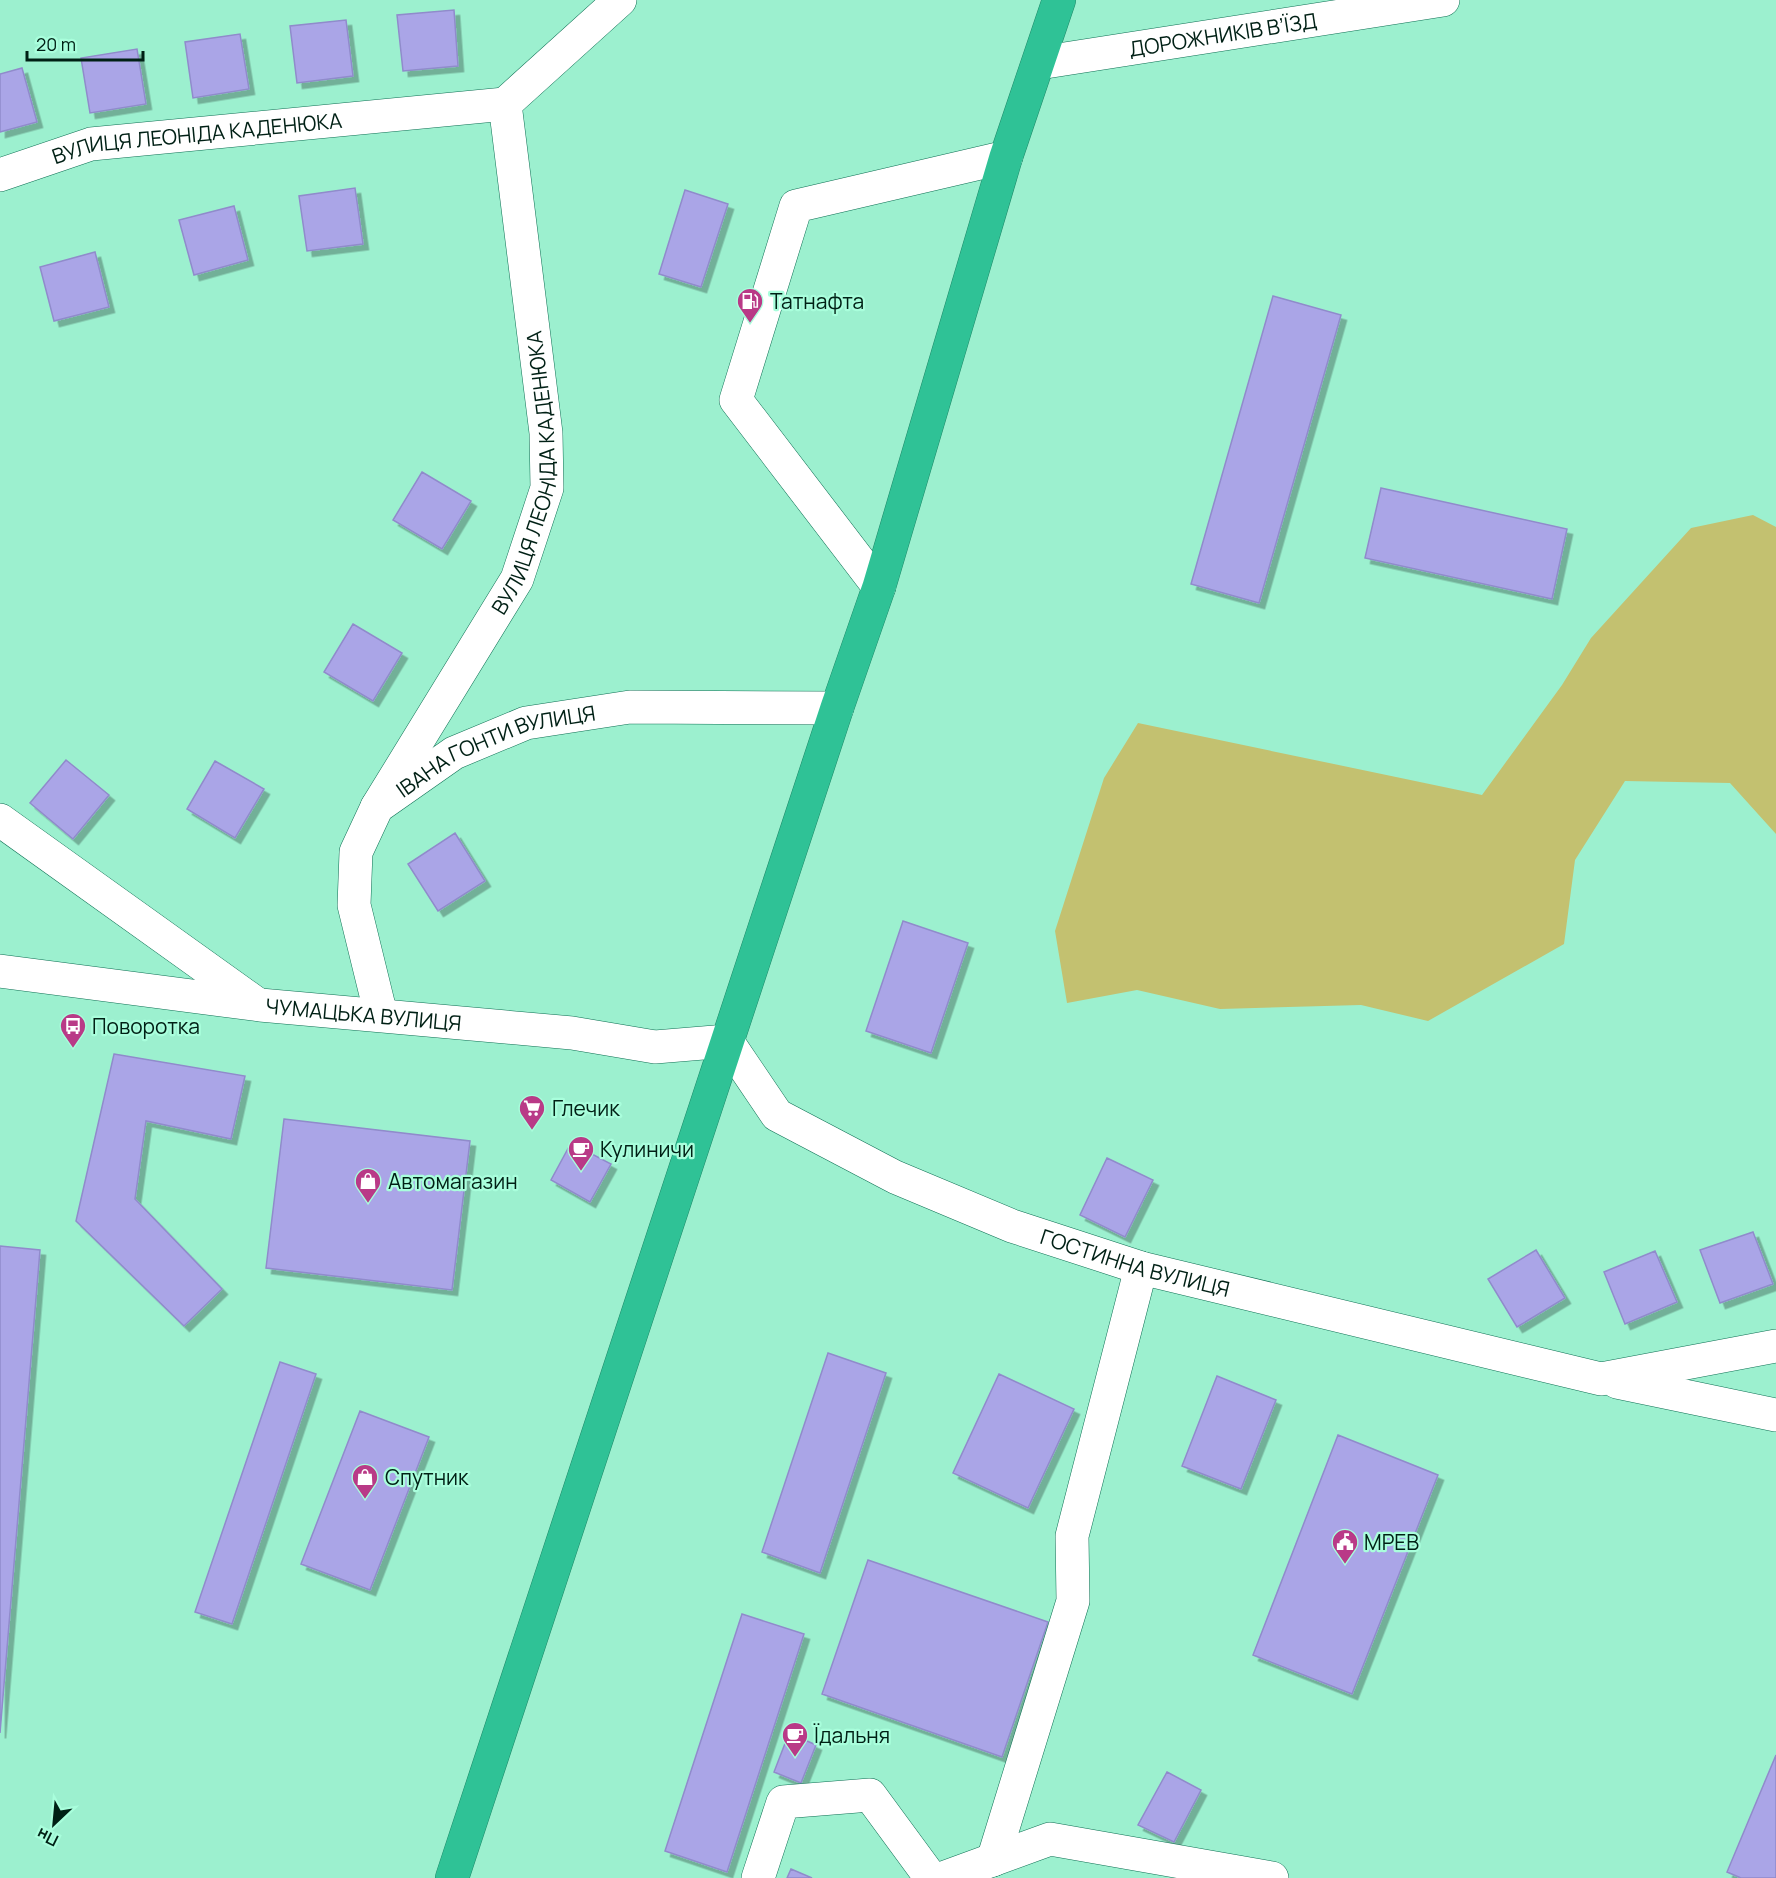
<svg xmlns="http://www.w3.org/2000/svg" width="1776" height="1878" viewBox="0 0 1776 1878" font-family="Manrope,sans-serif">
	<defs>
		<filter id="shadow"><feDropShadow dx="5.5" dy="5.5" stdDeviation="0" flood-color="#0004"/></filter>
	</defs>
	<rect width="100%" height="100%" fill="#9cf0cf"/>
	<path fill="#c3c170" d="M1753 515 1776 527V834L1730 783 1625 781 1575 860 1564 944 1428 1021 1361 1005 1220 1009 1137 990 1067 1003 1055 931 1104 778 1138 723 1482 795 1562 685 1591 638 1691 528Z"/>
	<path fill="#aaa5e7" stroke="#908bcb" stroke-width="1.5" filter="url(#shadow)" d="M454 10 458 66 403 71 397 15Z
		M346 20 353 76 297 83 290 26Z
		M240 34 249 89 193 98 185 42Z
		M137 49 146 104 90 113 81 58Z
		M22 68 37 122 0 132V74Z
		M355 188 363 244 307 251 299 196Z
		M685 190 728 204 701 287 659 274Z
		M234 206 248 260 194 275 179 220Z
		M95 252 109 307 54 321 40 267Z
		M1273 296 1341 315 1259 603 1191 584Z
		M422 472 471 501 442 549 393 520Z
		M1381 488 1567 529 1552 599 1365 558Z
		M353 624 402 653 373 701 324 672Z
		M66 760 109 795 73 839 30 803Z
		M215 761 264 789 235 838 187 809Z
		M455 833 485 881 438 911 408 864Z
		M903 921 968 943 931 1053 866 1031Z
		M114 1054 245 1076 231 1139 146 1121 135 1199 222 1289 184 1326 76 1221Z
		M284 1119 470 1141 452 1290 266 1268Z
		M571 1143 611 1164 590 1202 551 1180Z
		M1107 1158 1153 1180 1125 1237 1080 1215Z
		M1753 1232 1773 1284 1720 1303 1700 1250Z
		M0 1246 40 1250 0 1733Z
		M1536 1250 1565 1298 1517 1327 1488 1279Z
		M1655 1251 1677 1302 1625 1324 1604 1272Z
		M828 1353 886 1373 820 1573 762 1552Z
		M280 1362 316 1374 232 1624 195 1612Z
		M999 1374 1074 1409 1028 1508 953 1473Z
		M1217 1376 1276 1400 1241 1489 1182 1466Z
		M360 1411 429 1437 370 1590 301 1564Z
		M1338 1435 1438 1475 1352 1694 1253 1655Z
		M868 1560 1048 1622 1002 1757 822 1694Z
		M742 1614 804 1634 727 1872 665 1851Z
		M789 1733 816 1745 801 1783 774 1772Z
		M1776 1755V1878H1741L1727 1872Z
		M1167 1772 1201 1790 1174 1842 1138 1825Z
		M791 1869 812 1878H787Z"/>
	<g fill="none" stroke-linecap="round" stroke-linejoin="round">
		<g stroke="#0e7054" stroke-width="34">
			<g id="minor">
				<path id="s1" d="M1039 63 1443 0"/>
				<path id="s2" d="M0 175 91 144 505 104"/>
				<path d="M879 587 736 400 796 206 1006 157"/>
				<path id="s3" d="M377 807 517 579 547 488 546 433 505 104 620 0"/>
				<path d="M0 820 257 1004"/>
				<path id="s4" d="M0 971 260 1005 572 1033 655 1047 727 1041 777 1115 895 1177 1012 1226 1141 1268 1601 1379 1776 1346"/>
				<path id="s5" d="M381 1015 354 905 356 852 377 807 454 753 526 723 630 707 837 708"/>
				<path d="M1617 1382 1776 1415"/>
				<path d="M993 1860 1073 1601 1072 1536 1141 1268"/>
				<path d="M758 1878 783 1802 870 1795 931 1878"/>
				<path d="M943 1878 1050 1839 1272 1878"/>
			</g>
		</g>
		<g stroke="#1f8969" stroke-width="34">
			<path id="highway" d="M452 1878 837 708 879 587 1006 157 1059 0"/>
		</g>
		<use href="#minor" stroke="#fff" stroke-width="33"/>
		<use href="#highway" stroke="#2fc296" stroke-width="33"/>
	</g>
	<defs>
		<g id="fuel-pin" transform="scale(1.35)"><path d="M0 17L-7.5 6A9.5 9.5 0 1 1 7.5 6Z" fill="#b93a87" stroke="#a9fedc"/><path d="M-5.5-6h7V0h2V4h1.3V-2.5L3-4.5l.8-.8L6-3V5H2.5V1h-1V6h-7ZM-4.2-4.7v3.2H.2V-4.7Z" fill="#fff"/></g>
		<g id="bus-pin" transform="scale(1.35)"><path d="M0 17L-7.5 6A9.5 9.5 0 1 1 7.5 6Z" fill="#b93a87" stroke="#a9fedc"/><path d="M-5-6H5V4H4V6H2V4H-2V6H-4V4H-5ZM-3.5-4V0h7V-4ZM-3.5 1.2v1.5H-2V1.2ZM2 1.2v1.5H3.5V1.2Z" fill="#fff"/></g>
		<g id="supermarket-pin" transform="scale(1.35)"><path d="M0 17L-7.5 6A9.5 9.5 0 1 1 7.5 6Z" fill="#b93a87" stroke="#a9fedc"/><path d="M-6-5.5h2.5l.6 2H6L4.5 2H-2.5L-4.4-4H-6ZM-1.5 3.2a1.3 1.3 0 1 0 .1 0ZM3 3.2a1.3 1.3 0 1 0 .1 0Z" fill="#fff"/></g>
		<g id="cafe-pin" transform="scale(1.35)"><path d="M0 17L-7.5 6A9.5 9.5 0 1 1 7.5 6Z" fill="#b93a87" stroke="#a9fedc"/><path d="M-5.5-4.5H6V0H3Q3 3.5 0 3.5H-2.5Q-5.5 3.5-5.5 0ZM3-3.2v2h1.7v-2ZM-6 4.5H4V6H-6Z" fill="#fff"/></g>
		<g id="shop-pin" transform="scale(1.35)"><path d="M0 17L-7.5 6A9.5 9.5 0 1 1 7.5 6Z" fill="#b93a87" stroke="#a9fedc"/><path d="M-5-2.5h2.3a2.7 3.5 0 0 1 5.4 0H5L5.5 6h-11ZM-1.5-2.5h3a1.5 2.3 0 0 0-3 0Z" fill="#fff"/></g>
		<g id="civic-pin" transform="scale(1.35)"><path d="M0 17L-7.5 6A9.5 9.5 0 1 1 7.5 6Z" fill="#b93a87" stroke="#a9fedc"/><path d="M-.6-6.5H3V-4.5H.6V-3L4-1V1h2V6H-6V1h2V-1L-.6-3ZM-1.2 2.5V6h2.4V2.5Z" fill="#fff"/></g>
	</defs>
	<g fill-rule="evenodd">
		<use href="#fuel-pin" x="750" y="301"/>
		<use href="#bus-pin" x="73" y="1026"/>
		<use href="#supermarket-pin" x="532" y="1108"/>
		<use href="#cafe-pin" x="581" y="1149"/>
		<use href="#shop-pin" x="368" y="1181"/>
		<use href="#shop-pin" x="365" y="1477"/>
		<use href="#civic-pin" x="1345" y="1542"/>
		<use href="#cafe-pin" x="795" y="1735"/>
	</g>
	<g text-anchor="middle" dominant-baseline="central" stroke-width="4.5" stroke-linejoin="round" paint-order="stroke">
		<g font-size="21" fill="#002015" stroke="#a9fedc">
			<text stroke="none"><textPath href="#s1" startOffset="186">ДОРОЖНИКІВ В’ЇЗД</textPath></text>
			<text stroke="none"><textPath href="#s2" startOffset="202">ВУЛИЦЯ ЛЕОНІДА КАДЕНЮКА</textPath></text>
			<text stroke="none"><textPath href="#s3" startOffset="375">ВУЛИЦЯ ЛЕОНІДА КАДЕНЮКА</textPath></text>
			<text stroke="none"><textPath href="#s5" startOffset="350">ІВАНА ГОНТИ ВУЛИЦЯ</textPath></text>
			<text stroke="none"><textPath href="#s4" startOffset="366">ЧУМАЦЬКА ВУЛИЦЯ</textPath></text>
			<text stroke="none"><textPath href="#s4" startOffset="1210">ГОСТИННА ВУЛИЦЯ</textPath></text>
		</g>
		<g font-size="21" fill="#002015" stroke="#a9fedc" text-anchor="start">
			<text x="770" y="301">Татнафта</text>
			<text x="92" y="1026">Поворотка</text>
			<text x="552" y="1108">Глечик</text>
			<text x="600" y="1149">Кулиничи</text>
			<text x="388" y="1181">Автомагазин</text>
			<text x="385" y="1477">Спутник</text>
			<text x="1364" y="1542">МРЕВ</text>
			<text x="814" y="1735">Їдальня</text>
		</g>
	</g>
	<g transform="translate(54 1824) rotate(206)" stroke="#a9fedc" stroke-width="4.5" paint-order="stroke">
	<path d="M0-4.5L10 22L0 15L-10 22Z" fill="#002015"/>
	<text y="-9" font-size="16" font-weight="bold" text-anchor="middle" fill="#002015">Пн</text>
	</g>
	<path d="M27 51v9h116v-9" fill="none" stroke="#002015" stroke-width="3"/>
	<text x="36" y="51" font-size="18" fill="#002015" stroke="#a9fedc" stroke-width="4.5" paint-order="stroke">20 m</text>
</svg>
